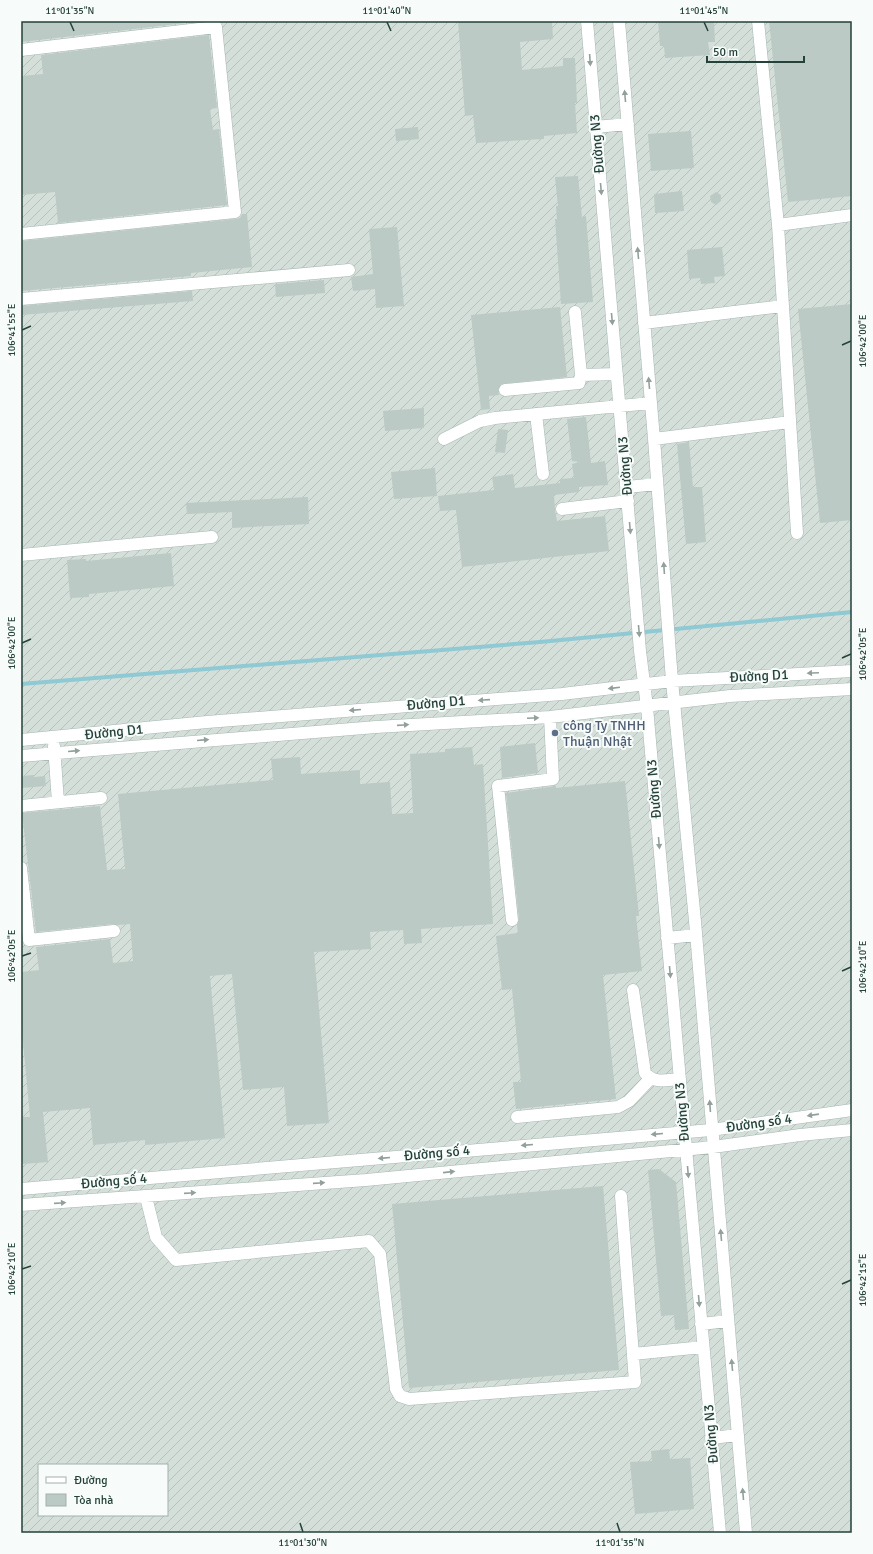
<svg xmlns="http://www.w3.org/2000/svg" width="873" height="1554" viewBox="0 0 873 1554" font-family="Signika,sans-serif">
	<defs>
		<pattern id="industrial-furrows" width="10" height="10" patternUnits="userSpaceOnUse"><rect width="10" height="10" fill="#d4dfda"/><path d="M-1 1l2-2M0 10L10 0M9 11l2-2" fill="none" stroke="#b6c1bc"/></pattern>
	</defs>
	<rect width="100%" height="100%" fill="#e6efeb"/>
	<path fill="url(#industrial-furrows)" fill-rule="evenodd" d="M21 21H852V1533H21ZM39 1465H167V1515H39Z"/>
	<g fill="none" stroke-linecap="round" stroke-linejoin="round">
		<path stroke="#8ec9d4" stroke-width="4" d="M21 684 540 642 852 612"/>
	</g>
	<path fill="#bbcac4" d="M21 21H203L21 42Z
		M458 21H552L553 39 520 42 522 70 563 66V58H575L577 103H575L577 133 544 136V139L476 143 473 115 465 116Z
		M658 21H714L715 42H708L710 55 665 58 664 46H660Z
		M769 21H852V196L788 202Z
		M209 35 217 108 210 109 213 130 219 129 227 205 58 223 55 192 21 195V76L43 74 41 55Z
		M418 127 419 139 396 141 395 129Z
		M691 131 694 168 651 171 648 134Z
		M578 176 582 217 586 216 593 302 561 304 555 219H557L556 206H558L555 177Z
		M682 191 684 211 655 213 654 194Z
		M716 192 721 195V201L716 205 711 202 710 196Z
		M242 214H247L252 267 191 273V276L21 291V241L236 219 240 218Z
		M397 227 404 306 376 308 375 289 353 291 351 277 373 274 369 229Z
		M722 247 725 276 714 277 715 283 701 284 700 278 689 279 687 250Z
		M324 280 325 293 276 297 275 284Z
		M192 291 193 301 21 315V306Z
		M852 304V520L820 523 798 309Z
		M560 307 567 377 501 384 498 390 499 395 489 396 490 409 481 410 471 315Z
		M424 408V428L385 431 383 411Z
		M586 417 591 463 605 461 608 485 579 487V492L554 495 555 510 557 521 605 516 609 551 462 567 456 510 440 511 438 496 494 490 492 477 513 474 515 488 560 483V479L574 478 572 464 580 462 572 461 567 419Z
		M498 429 508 430 505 453 495 452Z
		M689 442 693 487H702L706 542 686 544 677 444Z
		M435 468 437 496 394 499 391 472Z
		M308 497 309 524 232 528V512L187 514 186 503Z
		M171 553 174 586 89 594V597L70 598 67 560 86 559V561Z
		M535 743 538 773 502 778 500 747Z
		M472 747 474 765 483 764 493 924 421 929 422 943 404 944 403 930 370 932 371 949 314 952 329 1123 287 1126 284 1087 243 1090 232 974 210 976 225 1138 145 1145V1140L93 1145 90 1108 43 1112 48 1162 23 1164V1161L21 1162V1117H30L21 1020V972L39 970 36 947 110 939 113 963 133 961 130 924 118 925 113 924 36 932 22 813 100 806 107 870 125 869 118 794 273 780 271 759 300 757 301 774 360 770V784L390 782 392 814 413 813 410 754 445 752V749Z
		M34 775V777L45 776 46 786 21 788V776Z
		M625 781 639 916H636L642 971 603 975 616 1099 516 1109 513 1082H521L512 989 502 990 496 936 518 933 517 925 519 920 506 793 556 786V788Z
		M659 1169 676 1182 689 1329 675 1330 674 1315 661 1316 648 1170Z
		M603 1186 619 1370 409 1388 392 1204Z
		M669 1449 670 1459 690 1458 694 1509 635 1514 630 1462 652 1461 651 1451Z"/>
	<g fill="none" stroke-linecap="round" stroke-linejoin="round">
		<g stroke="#a8b8b2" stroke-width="13">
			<path id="minor" d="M587 21 640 651 647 707 720 1533
				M619 21 654 439 672 681 695 921 746 1533
				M758 21 778 225 797 533
				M21 50 216 27 235 212 21 234
				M595 127 628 124
				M778 225 852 215
				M21 299 349 270
				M644 323 783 306
				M581 375 617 374
				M505 390 579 383 581 375 575 312
				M536 414 543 474
				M444 439 480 421 495 418 651 403
				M654 439 790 422
				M627 487 657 484
				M562 509 628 501
				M21 555 212 537
				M21 740 207 722 562 694 672 681 852 671
				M54 746 58 802
				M21 756 376 727 550 717 730 696 852 689
				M21 806 101 798
				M21 868 29 940 114 931
				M512 920 498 786 553 779 550 717
				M667 938 696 935
				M633 990 645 1073C655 1084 665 1080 680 1079
				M517 1117 618 1107 629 1101 650 1079
				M21 1189 711 1130 852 1110
				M146 1197 156 1237 176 1260 369 1241 380 1254 396 1389 400 1396 409 1399 635 1382 621 1196
				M21 1205 366 1180 713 1147 800 1135 852 1130
				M701 1324 728 1321
				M633 1354 703 1347
				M711 1438 738 1435"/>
		</g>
		<use href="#minor" stroke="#fff" stroke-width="12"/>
	</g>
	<defs><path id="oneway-solid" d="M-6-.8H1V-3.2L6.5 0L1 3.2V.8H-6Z"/></defs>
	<g fill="#92a09c">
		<use href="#oneway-solid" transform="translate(590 60) rotate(86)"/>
		<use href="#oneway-solid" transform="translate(625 96) rotate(-95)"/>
		<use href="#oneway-solid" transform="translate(601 189) rotate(85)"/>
		<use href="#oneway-solid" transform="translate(638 253) rotate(-95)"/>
		<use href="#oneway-solid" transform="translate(612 319) rotate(85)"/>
		<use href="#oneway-solid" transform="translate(649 383) rotate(-95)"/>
		<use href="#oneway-solid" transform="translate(630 528) rotate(85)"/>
		<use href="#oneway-solid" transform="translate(664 568) rotate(-94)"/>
		<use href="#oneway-solid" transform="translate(639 631) rotate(85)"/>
		<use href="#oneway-solid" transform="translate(813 673) rotate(177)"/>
		<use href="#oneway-solid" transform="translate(614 688) rotate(173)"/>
		<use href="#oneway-solid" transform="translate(484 700) rotate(176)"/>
		<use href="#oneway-solid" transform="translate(355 710) rotate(175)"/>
		<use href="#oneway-solid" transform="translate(533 718) rotate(-3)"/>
		<use href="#oneway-solid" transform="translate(403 725) rotate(-4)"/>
		<use href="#oneway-solid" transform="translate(203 740) rotate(-5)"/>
		<use href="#oneway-solid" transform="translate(74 751) rotate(-5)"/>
		<use href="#oneway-solid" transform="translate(659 843) rotate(85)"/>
		<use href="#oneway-solid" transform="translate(670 972) rotate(85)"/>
		<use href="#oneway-solid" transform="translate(710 1106) rotate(-94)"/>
		<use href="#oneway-solid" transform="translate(813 1115) rotate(172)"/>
		<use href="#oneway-solid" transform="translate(657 1134) rotate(175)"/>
		<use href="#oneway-solid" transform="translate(527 1145) rotate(175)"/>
		<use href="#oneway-solid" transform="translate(384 1158) rotate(175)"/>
		<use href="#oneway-solid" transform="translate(449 1172) rotate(-6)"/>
		<use href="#oneway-solid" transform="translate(688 1172) rotate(85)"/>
		<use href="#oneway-solid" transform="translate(319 1183) rotate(-4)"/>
		<use href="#oneway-solid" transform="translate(190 1193) rotate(-4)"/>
		<use href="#oneway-solid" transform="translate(60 1203) rotate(-4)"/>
		<use href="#oneway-solid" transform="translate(721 1235) rotate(-95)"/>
		<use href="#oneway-solid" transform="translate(699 1301) rotate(85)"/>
		<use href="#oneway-solid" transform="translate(732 1365) rotate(-95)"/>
		<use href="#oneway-solid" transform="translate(743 1494) rotate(-95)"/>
	</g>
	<path fill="none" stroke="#24423a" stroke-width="1.5" d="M70 22 74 31M387 22 391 31M704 22 708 31M22 330 31 326M842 345 851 341M22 643 31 639M842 658 851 654M22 956 31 953M842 971 851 967M22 1269 31 1266M842 1284 851 1280M300 1523 303 1532M617 1523 620 1532"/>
	<circle fill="#5c6f8a" stroke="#f7fbf9" stroke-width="1.5" cx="555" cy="733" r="4"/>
	<g text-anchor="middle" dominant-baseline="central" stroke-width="4" stroke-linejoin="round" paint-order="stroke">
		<g font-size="14" fill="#24423a" stroke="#f7fbf9">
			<text transform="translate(597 144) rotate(-95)">Đường N3</text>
			<text transform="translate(625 466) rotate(-95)">Đường N3</text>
			<text transform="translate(759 676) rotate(-3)">Đường D1</text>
			<text transform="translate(436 703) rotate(-5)">Đường D1</text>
			<text transform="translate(114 732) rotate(-6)">Đường D1</text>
			<text transform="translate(654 789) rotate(-95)">Đường N3</text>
			<text transform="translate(682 1112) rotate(-95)">Đường N3</text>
			<text transform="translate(759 1123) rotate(-8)">Đường số 4</text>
			<text transform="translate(437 1153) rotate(-5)">Đường số 4</text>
			<text transform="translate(114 1181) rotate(-5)">Đường số 4</text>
			<text transform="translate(711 1434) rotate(-95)">Đường N3</text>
		</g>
		<g font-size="14" fill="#4e5e75" stroke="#f7fbf9" text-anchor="start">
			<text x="563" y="725">công Ty TNHH<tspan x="563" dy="16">Thuận Nhật</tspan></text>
		</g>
	</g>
	<rect width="873" height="1554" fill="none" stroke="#f7fbf9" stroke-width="44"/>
	<rect x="38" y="1464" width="130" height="52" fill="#f7fbf9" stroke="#a3b1ad"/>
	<rect x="46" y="1477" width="20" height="6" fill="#ffffff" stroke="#a3b1ad"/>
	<text x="74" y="1484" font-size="12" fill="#24423a">Đường</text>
	<rect x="46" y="1494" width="20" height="12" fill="#bbcac4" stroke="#a3b1ad"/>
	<text x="74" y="1504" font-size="12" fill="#24423a">Tòa nhà</text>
	<path d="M707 56v6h97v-6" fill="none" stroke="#24423a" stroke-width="2"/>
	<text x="713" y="56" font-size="12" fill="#24423a" stroke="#f7fbf9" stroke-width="3" paint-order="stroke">50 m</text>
	<rect x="22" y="22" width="829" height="1510" fill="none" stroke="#24423a" stroke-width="1.5"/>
	<g font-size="10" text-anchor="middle" fill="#24423a">
		<text x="70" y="14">11°01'35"N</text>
		<text x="387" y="14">11°01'40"N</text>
		<text x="704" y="14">11°01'45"N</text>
		<text transform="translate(11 330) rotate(-90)" y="4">106°41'55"E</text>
		<text transform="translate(862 341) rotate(-90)" y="4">106°42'00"E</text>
		<text transform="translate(11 643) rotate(-90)" y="4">106°42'00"E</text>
		<text transform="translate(862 654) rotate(-90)" y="4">106°42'05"E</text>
		<text transform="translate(11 956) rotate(-90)" y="4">106°42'05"E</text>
		<text transform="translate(862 967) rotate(-90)" y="4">106°42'10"E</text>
		<text transform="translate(11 1269) rotate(-90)" y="4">106°42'10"E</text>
		<text transform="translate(862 1280) rotate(-90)" y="4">106°42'15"E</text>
		<text x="303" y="1546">11°01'30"N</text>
		<text x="620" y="1546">11°01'35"N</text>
	</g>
</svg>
